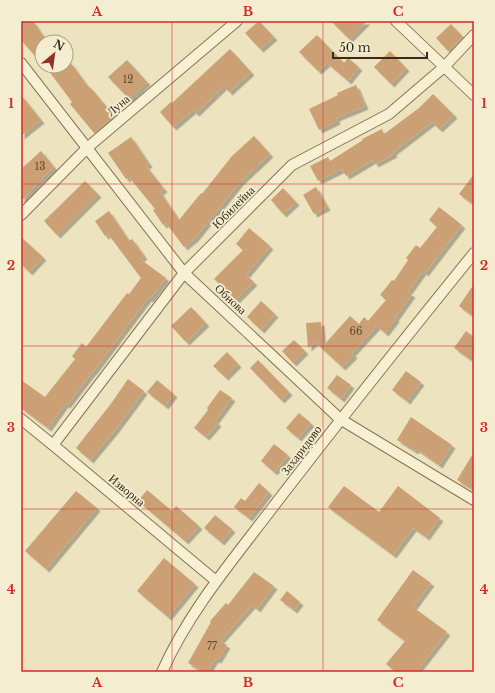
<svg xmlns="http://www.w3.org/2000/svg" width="495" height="693" viewBox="0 0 495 693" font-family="'Libre Baskerville',serif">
	<defs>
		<filter id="shadow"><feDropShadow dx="3.5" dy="3.5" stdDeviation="0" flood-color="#0004"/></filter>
	</defs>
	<rect width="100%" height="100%" fill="#ede3bf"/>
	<path fill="#cca075" filter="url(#shadow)" d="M21 21H33L47 42H42V64L21 40Z
		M259 21 274 37 260 49 245 33Z
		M331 21H367L349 39Z
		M451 24 463 37 448 51 436 38Z
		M317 35 344 63 348 58 359 67 348 81 327 63 318 71 299 52Z
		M230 49 251 72 229 92 224 86 196 113 193 110 173 127 160 112 171 102 172 103Z
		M390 51 406 68 391 84 374 67Z
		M127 60 147 82 129 99 108 77Z
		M70 62 89 88 90 87 114 116 94 133 70 104 72 102 45 66H66Z
		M356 85 365 106 336 118 337 121 319 130 309 109 338 95 337 93Z
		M433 94 454 115 439 129 432 122 393 152 394 154 375 164 373 160 346 176 342 169 318 181 310 166 328 157 330 161 363 140 362 139 382 129 384 134 419 108Z
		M21 95 41 120 21 136Z
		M254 136 270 154 240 182 195 238 184 247 166 223 163 225 153 210 155 209 129 177 126 179 108 153 131 137 149 164 146 166 164 189 160 192 179 220 201 193 202 194 232 156Z
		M41 151 54 167 37 183 21 202V169Z
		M474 174V205L459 194Z
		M85 181 98 194 57 235 44 221Z
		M316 187 327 207 314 214 303 195Z
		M283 188 296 202 283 214 271 200Z
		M439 207 462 225 425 273 423 271 408 292 412 294 395 318 396 319 385 333 377 326 352 353 354 355 342 367 315 342 308 348 306 323 321 322 323 346 350 316 359 324 364 317 368 321 386 300 380 295 392 280 394 281 408 260 406 258 416 245 420 248 437 227 429 220Z
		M109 211 129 241 132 239 144 256 140 259 166 278 150 299 148 298 93 372V371L67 405 65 404 48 428 21 408V380L45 397 75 359 72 356 82 343 86 347 127 293 129 294 141 278 108 234 105 236 95 221Z
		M249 228 270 246 246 275 254 282 236 300 214 279 243 250 236 244Z
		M21 237 43 257 29 272 21 264Z
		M474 284V317L459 306Z
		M261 301 275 314 261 330 247 317Z
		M191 307 206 323 186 342 171 326Z
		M466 331 474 337V362L454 348Z
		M294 340 305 351 293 363 282 351Z
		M227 352 238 364 225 377 213 366Z
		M258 360 289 392 281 400 250 368Z
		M406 371 421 382 407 401 392 390Z
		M337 375 351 385 341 399 327 388Z
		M128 379 144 391 115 430 90 460 76 448 110 405Z
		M157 380 174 394 165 406 147 392Z
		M220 390 232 398 215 421 218 423 206 437 194 428 208 410 207 408Z
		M299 413 311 423 298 438 286 428Z
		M411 417 452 445 439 465 416 449 415 451 397 440Z
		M274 444 288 455 274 472 261 461Z
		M474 452V490L457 480Z
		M259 483 269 492 249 518 234 507 241 498 245 501Z
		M344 486 379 512 398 486 440 518 426 537 413 528 393 555 328 507Z
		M147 490 172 511 176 506 199 526 185 541 138 501Z
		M76 491 97 508 46 569 25 551Z
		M215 515 232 529 221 542 204 528Z
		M164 558 195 584 168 617 137 591Z
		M413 570 431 583 413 607 447 632 416 672H396L386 664 405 641 377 620Z
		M254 572 274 586 257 609 252 605 220 641 227 645 218 660 215 659 207 672H203L188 663 211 622 210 621 226 603 228 605Z
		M287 591 300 602 294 610 280 600Z"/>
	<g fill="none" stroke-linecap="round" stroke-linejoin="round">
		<g stroke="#867458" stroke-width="12">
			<path id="street" d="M396 21 474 95
				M21 63 184 273 340 419 474 500
				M21 215 87 148 237 21
				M21 419 53 445 216 581
				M53 445 184 273 292 165 389 114 444 67 474 35
				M162 672C189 611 233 560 273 507 339 421 406 337 474 253"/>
		</g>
		<use href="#street" stroke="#f8f0d2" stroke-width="10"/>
	</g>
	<path fill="none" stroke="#d62828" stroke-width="1" stroke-opacity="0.55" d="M172 21V672M323 21V672M21 184H474M21 346H474M21 509H474"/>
	<g text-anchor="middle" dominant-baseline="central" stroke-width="3.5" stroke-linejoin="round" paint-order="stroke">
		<g font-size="10" fill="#5c4832">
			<text x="128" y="79">12</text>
			<text x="40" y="166">13</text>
			<text x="356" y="331">66</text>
			<text x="212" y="646">77</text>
		</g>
		<g font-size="12" fill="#362b1c" stroke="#f5edcf">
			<text transform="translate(118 105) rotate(-40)">Луна</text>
			<text transform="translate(233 207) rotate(-45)">Юбилейна</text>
			<text transform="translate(231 299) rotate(43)">Обнова</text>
			<text transform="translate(301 450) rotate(-53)">Захаридово</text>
			<text transform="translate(127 490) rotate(40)">Изворна</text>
		</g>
	</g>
	<rect width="495" height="693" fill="none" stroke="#f5edcf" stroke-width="44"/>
	<g transform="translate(54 54) rotate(29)"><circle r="19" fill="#f5edcf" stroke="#a99f87"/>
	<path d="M0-3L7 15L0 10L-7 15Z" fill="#953028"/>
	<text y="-6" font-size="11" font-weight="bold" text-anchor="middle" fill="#362b1c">N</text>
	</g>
	<path d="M333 52v6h94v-6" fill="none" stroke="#362b1c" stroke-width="2"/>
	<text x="339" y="52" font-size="12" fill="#362b1c" stroke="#f5edcf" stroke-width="3" paint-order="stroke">50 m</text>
	<rect x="22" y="22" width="451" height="649" fill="none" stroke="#d62828" stroke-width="1.5"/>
	<g font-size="13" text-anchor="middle" font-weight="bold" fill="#d62828">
		<text x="97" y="16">A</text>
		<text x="248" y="16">B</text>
		<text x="398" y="16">C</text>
		<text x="11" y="108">1</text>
		<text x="484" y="108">1</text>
		<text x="11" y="270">2</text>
		<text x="484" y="270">2</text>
		<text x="11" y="432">3</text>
		<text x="484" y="432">3</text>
		<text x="11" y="594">4</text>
		<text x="484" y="594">4</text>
		<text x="97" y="687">A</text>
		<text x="248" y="687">B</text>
		<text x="398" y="687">C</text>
	</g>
</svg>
